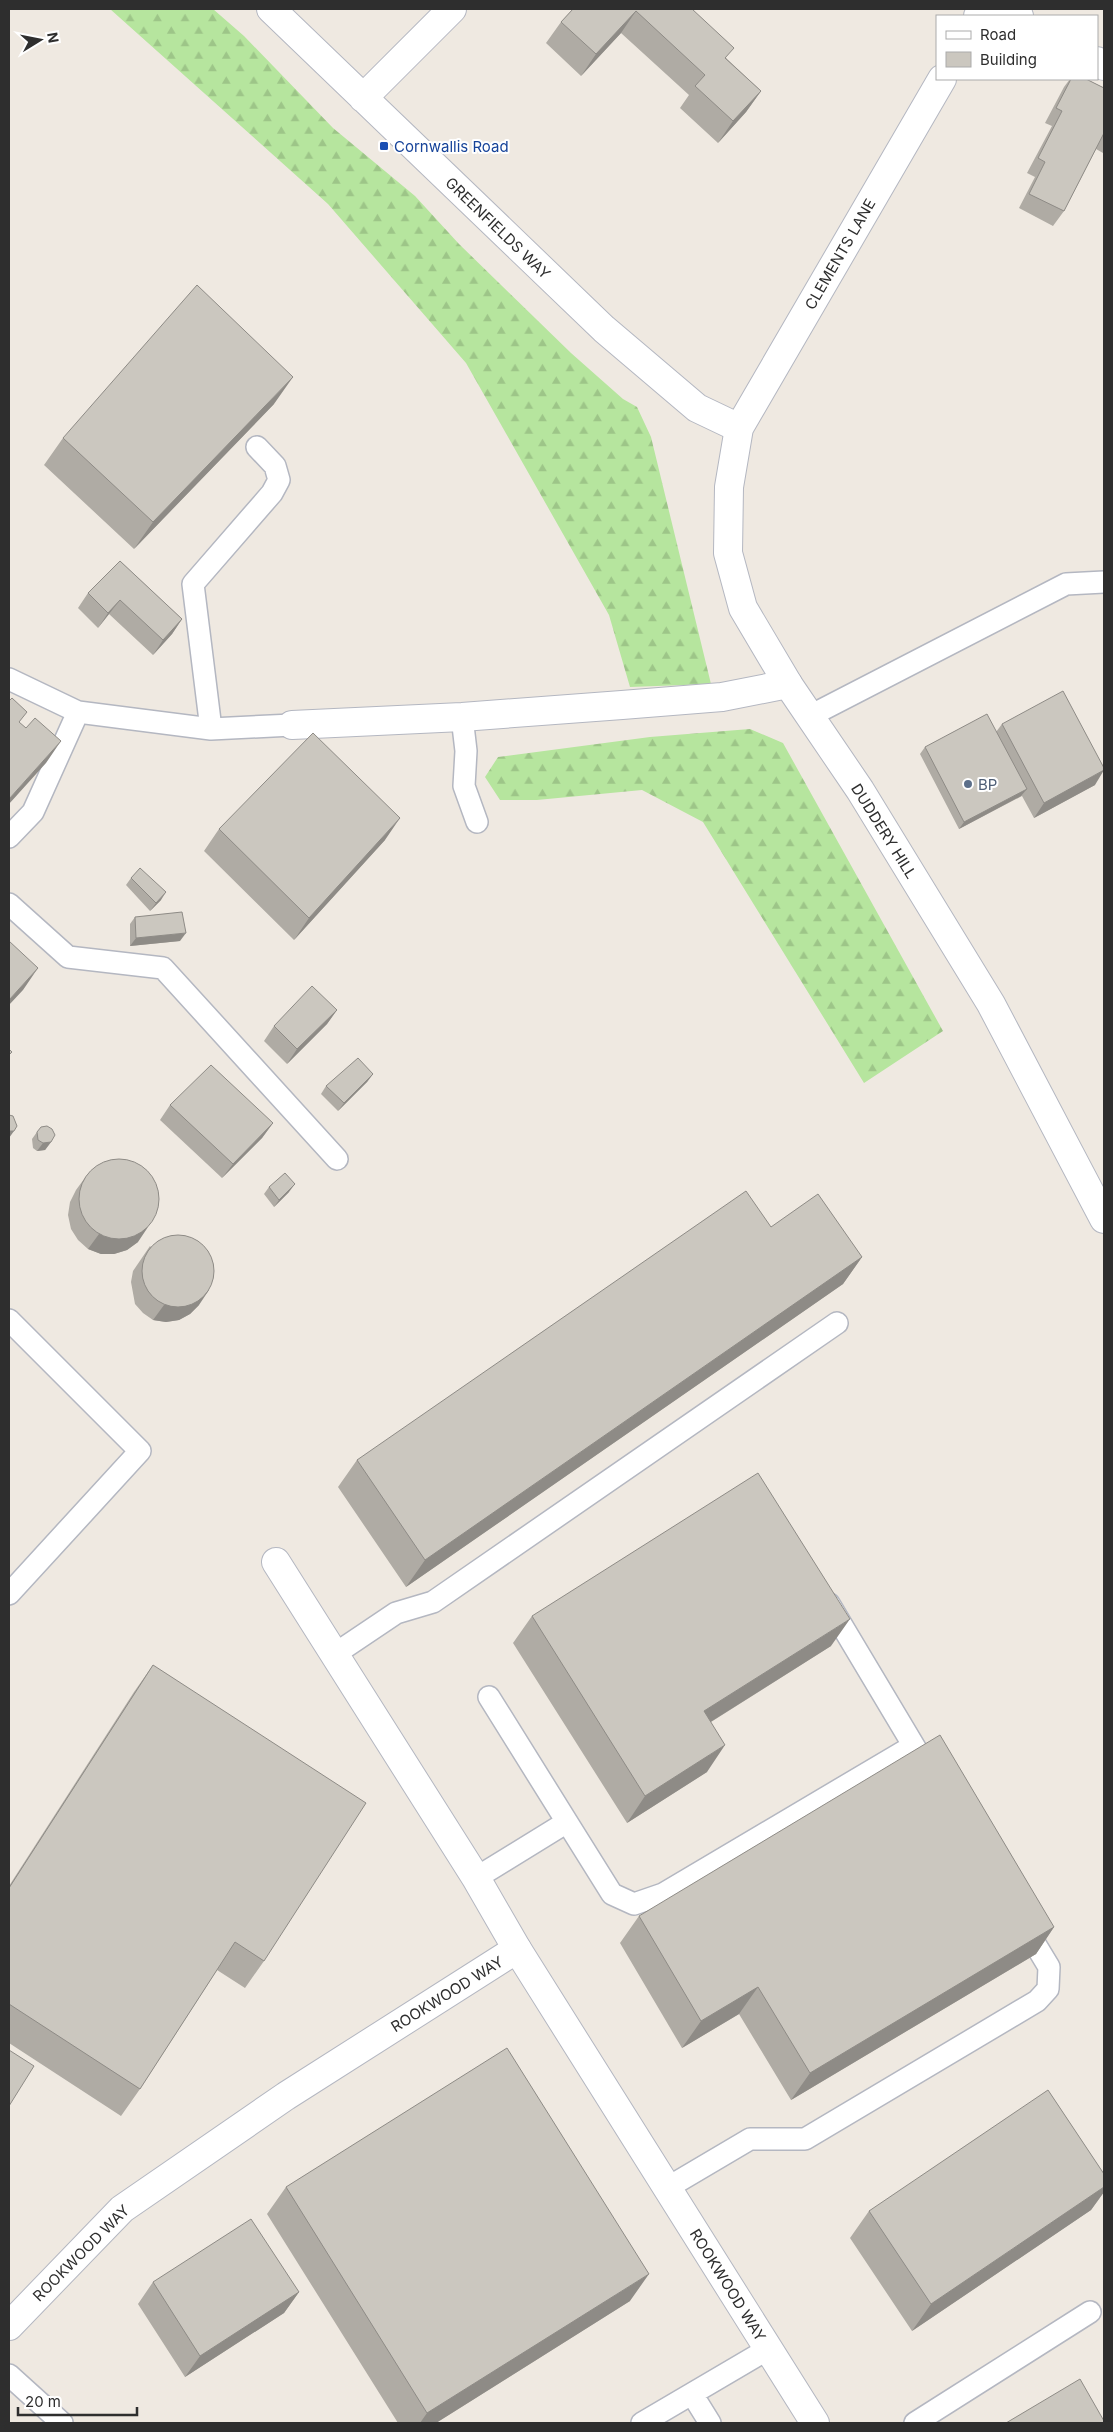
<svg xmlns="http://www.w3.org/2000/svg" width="1113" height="2432" viewBox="0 0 1113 2432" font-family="Inter,sans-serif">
	<defs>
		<pattern id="forest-firs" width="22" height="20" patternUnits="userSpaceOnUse" patternTransform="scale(1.25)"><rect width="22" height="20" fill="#b6e59e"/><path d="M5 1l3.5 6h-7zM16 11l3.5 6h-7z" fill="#9dc588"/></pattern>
	</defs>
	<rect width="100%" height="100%" fill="#efe9e1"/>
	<path fill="url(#forest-firs)" d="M110 9H213L244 36 333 128 415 196 459 244 571 353 623 399 637 407 651 437 711 684 630 687 609 615 466 363 328 204Z
		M750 729 783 743 943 1031 864 1083 703 822 642 790 537 800H500L485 777 498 757 650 737Z"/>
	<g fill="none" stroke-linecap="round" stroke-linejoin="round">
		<g stroke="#b4b7c1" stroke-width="24">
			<path id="lane" d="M9 679 78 712 211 729 292 725
				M810 716 1066 584 1104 582
				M462 717 466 751 464 786 477 822
				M211 729 193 584 272 493 279 480 275 466 257 447
				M9 837 33 812 78 712
				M9 904 68 957 163 968 337 1159
				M9 1320 140 1451 9 1594
				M829 1604 930 1773
				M335 1654 396 1613 433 1602 837 1323
				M567 1822 612 1894 634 1904 663 1894 913 1746
				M476 1878 567 1822 489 1697
				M667 2188 750 2139H805L1037 2001 1048 1989 1049 1967 1023 1924
				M9 2375 62 2423
				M692 2394 710 2423
				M642 2423 768 2349
				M915 2423 1090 2312"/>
		</g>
		<g stroke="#b4b7c1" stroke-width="30">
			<path id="street" d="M271 9 604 329 697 408 739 428
				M1007 9 1019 16
				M1097 61 1104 66
				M363 98 452 9
				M292 725 462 717 622 705 722 697 788 684
				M276 1562 476 1878 517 1949"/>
		</g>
		<g stroke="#b4b7c1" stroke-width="30">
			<path id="secondary" d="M978 16 982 9
				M942 79 739 428 729 487 728 553 743 608 788 684 860 790 991 1004 1104 1219
				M9 2326 122 2209 286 2096 517 1949 815 2423"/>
		</g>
		<use href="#lane" stroke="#fff" stroke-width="21"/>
		<use href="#street" stroke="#fff" stroke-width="28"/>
		<use href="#secondary" stroke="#fff" stroke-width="28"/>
	</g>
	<path fill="#afaba4" d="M573 9H692L727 59 761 91 746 112 718 143 680 108 689 95 621 33 581 76 546 43 561 22Z
		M1070 79H1086L1104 88V151L1103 153 1096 149 1064 211 1053 226 1019 208 1035 177 1027 173 1052 126 1045 123 1064 87Z
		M274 404 134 549 44 465 63 438Z
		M120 561 182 619 172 634 153 655 109 614 98 628 78 608 88 593Z
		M1002 724 1095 785 1034 818 1022 796 959 829 920 754 925 747 996 732Z
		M219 829 385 840 294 940 204 851Z
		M131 878 161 900 150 911 126 885Z
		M135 917 180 941 130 946V924Z
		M337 1010 327 1024 287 1064 264 1041 274 1026Z
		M373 1074 367 1082 338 1111 321 1094 326 1086Z
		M170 1105 273 1123 262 1138 222 1178 160 1120Z
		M37 1132 51 1142 45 1150 37 1151 33 1148 32 1139Z
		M87 1175 138 1242 127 1250 114 1254H101L88 1249 78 1240 71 1229 68 1215 70 1202 76 1190Z
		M269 1187 289 1192 274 1207 264 1194Z
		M771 1227 862 1257 843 1284 406 1587 338 1487 357 1460Z
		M150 1246 199 1305 190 1314 179 1320 166 1322 153 1320 143 1313 135 1304 131 1282 133 1271Z
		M532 1616 831 1646 711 1722 707 1772 627 1823 513 1643Z
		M153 1665 264 1961 245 1988 217 1970 140 2089 121 2116 9 2043V1886L134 1692Z
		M639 1916 1054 1927 1036 1954 791 2100 739 2014 682 2048 620 1943Z
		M1104 2174V2192L1091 2210 912 2331 850 2238 869 2211Z
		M286 2187 630 2301 436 2423H398L267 2214Z
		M153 2282 299 2292 284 2313 185 2377 138 2304Z"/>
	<path fill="#8e8b86" d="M636 11 621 33 581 76 596 54Z
		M761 91 746 112 718 143 733 121Z
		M293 377 274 404 134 549 153 522Z
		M120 600 98 628 108 613Z
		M182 619 172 634 153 655 163 640Z
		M61 741 46 763 9 804V799Z
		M1104 770 1095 785 1034 818 1044 803Z
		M1027 789 1021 796 959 829 964 822Z
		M400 818 385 840 294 940 309 918Z
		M166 892 161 900 150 911 156 903Z
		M186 933 180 941 130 946 136 938Z
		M38 968 23 990 9 1005V1000Z
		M337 1010 327 1024 287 1064 297 1049Z
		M373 1074 367 1082 338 1111 344 1103Z
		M273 1123 262 1138 222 1178 233 1164Z
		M9 1131H14L9 1138Z
		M51 1142 45 1150 37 1151 43 1143Z
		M295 1184 289 1192 274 1207 279 1200Z
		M148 1227 138 1242 127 1250 114 1254H101L88 1249 99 1234Z
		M862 1257 843 1284 406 1587 425 1560Z
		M209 1290 199 1305 190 1314 179 1320 166 1322 153 1320 164 1305Z
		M850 1619 831 1646 685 1738 704 1711Z
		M725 1745 707 1772 627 1823 645 1796Z
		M1054 1927 1036 1954 791 2100 810 2073Z
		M758 1987 739 2014 682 2048 701 2021Z
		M1104 2187V2192L1091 2210 912 2331 931 2304Z
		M649 2274 630 2301 436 2423H420L427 2413Z
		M299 2292 284 2313 185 2377 200 2356Z"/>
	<path fill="#cbc7bf" stroke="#8e8b86" d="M573 9H692L734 48 725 58 761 91 733 121 695 86 705 75 636 11 596 54 561 22Z
		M1071 79H1086L1104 88V133L1064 211 1029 194 1045 162 1038 158 1062 111 1056 108Z
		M197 285 293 377 153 522 63 438Z
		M120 561 182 619 163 640 120 600 108 613 88 593Z
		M1063 691 1104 768V770L1044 803 1002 724Z
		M12 698 27 712 19 722 26 728 35 718 61 741 9 799V701Z
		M987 714 1027 789 964 822 925 747Z
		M313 733 400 818 309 918 219 829Z
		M140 868 166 892 156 903 131 878Z
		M182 912 186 933 136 938 135 917Z
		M9 941 38 968 9 1000Z
		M312 986 337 1010 297 1049 274 1026Z
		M9 1049 12 1052 9 1055Z
		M358 1058 373 1074 344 1103 326 1086Z
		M211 1065 273 1123 233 1164 170 1105Z
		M9 1115 13 1116 17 1126 14 1131H9Z
		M47 1126 52 1129 55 1135 51 1142 43 1143 38 1140 37 1132 41 1127Z
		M79 1199a40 40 0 1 1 80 0a40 40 0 1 1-80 0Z
		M285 1173 295 1184 279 1200 269 1187Z
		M746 1191 771 1227 818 1194 862 1257 425 1560 357 1460Z
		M142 1271a36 36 0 1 1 72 0a36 36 0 1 1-72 0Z
		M758 1473 850 1619 704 1711 725 1745 645 1796 532 1616Z
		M153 1665 366 1803 264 1961 235 1942 140 2089 9 2004V1888Z
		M940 1735 1054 1927 810 2073 758 1987 701 2021 639 1916Z
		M507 2048 649 2274 427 2413 286 2187Z
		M9 2050 34 2066 9 2106Z
		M1048 2090 1104 2174V2187L931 2304 869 2211Z
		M251 2219 299 2292 200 2356 153 2282Z
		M1080 2379 1104 2421V2423H1006Z"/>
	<rect fill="#1a4fb4" stroke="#fff" stroke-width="2" x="379" y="141" width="10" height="10" rx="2.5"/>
	<circle fill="#5c6f8a" stroke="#fff" stroke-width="2" cx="968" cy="784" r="5"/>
	<g text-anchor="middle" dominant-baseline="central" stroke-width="4" stroke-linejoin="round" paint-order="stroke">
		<g font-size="15" fill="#164399" stroke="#fff" text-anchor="start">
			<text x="394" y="146">Cornwallis Road</text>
		</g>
		<g font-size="15" fill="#2e2e2e" stroke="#fff">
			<text transform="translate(498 228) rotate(44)">GREENFIELDS WAY</text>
			<text transform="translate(840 254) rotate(-60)">CLEMENTS LANE</text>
			<text transform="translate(884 831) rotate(58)">DUDDERY HILL</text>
			<text transform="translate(447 1994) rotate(-32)">ROOKWOOD WAY</text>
			<text transform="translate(81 2253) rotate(-45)">ROOKWOOD WAY</text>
			<text transform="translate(728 2285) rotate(58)">ROOKWOOD WAY</text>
		</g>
		<g font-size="15" fill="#4e5e75" stroke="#fff" text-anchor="start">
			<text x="978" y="784">BP</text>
		</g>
	</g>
	<rect width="1113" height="2432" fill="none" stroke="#2e2e2e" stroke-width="20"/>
	<rect x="936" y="15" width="162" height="65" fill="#ffffff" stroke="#ababab"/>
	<rect x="946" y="31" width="25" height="8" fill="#ffffff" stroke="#ababab"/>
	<text x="980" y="40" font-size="15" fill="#2e2e2e">Road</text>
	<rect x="946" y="52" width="25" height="15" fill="#cbc7bf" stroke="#ababab"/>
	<text x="980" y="65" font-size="15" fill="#2e2e2e">Building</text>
	<g transform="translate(40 40) rotate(80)" stroke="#ffffff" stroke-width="4" paint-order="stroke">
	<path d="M0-4L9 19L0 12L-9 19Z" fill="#2e2e2e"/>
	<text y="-8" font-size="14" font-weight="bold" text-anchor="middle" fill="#2e2e2e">N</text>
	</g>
	<path d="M18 2407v8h119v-8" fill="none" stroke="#2e2e2e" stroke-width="2.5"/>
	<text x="25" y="2407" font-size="15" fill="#2e2e2e" stroke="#ffffff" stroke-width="4" paint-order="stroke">20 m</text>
</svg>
